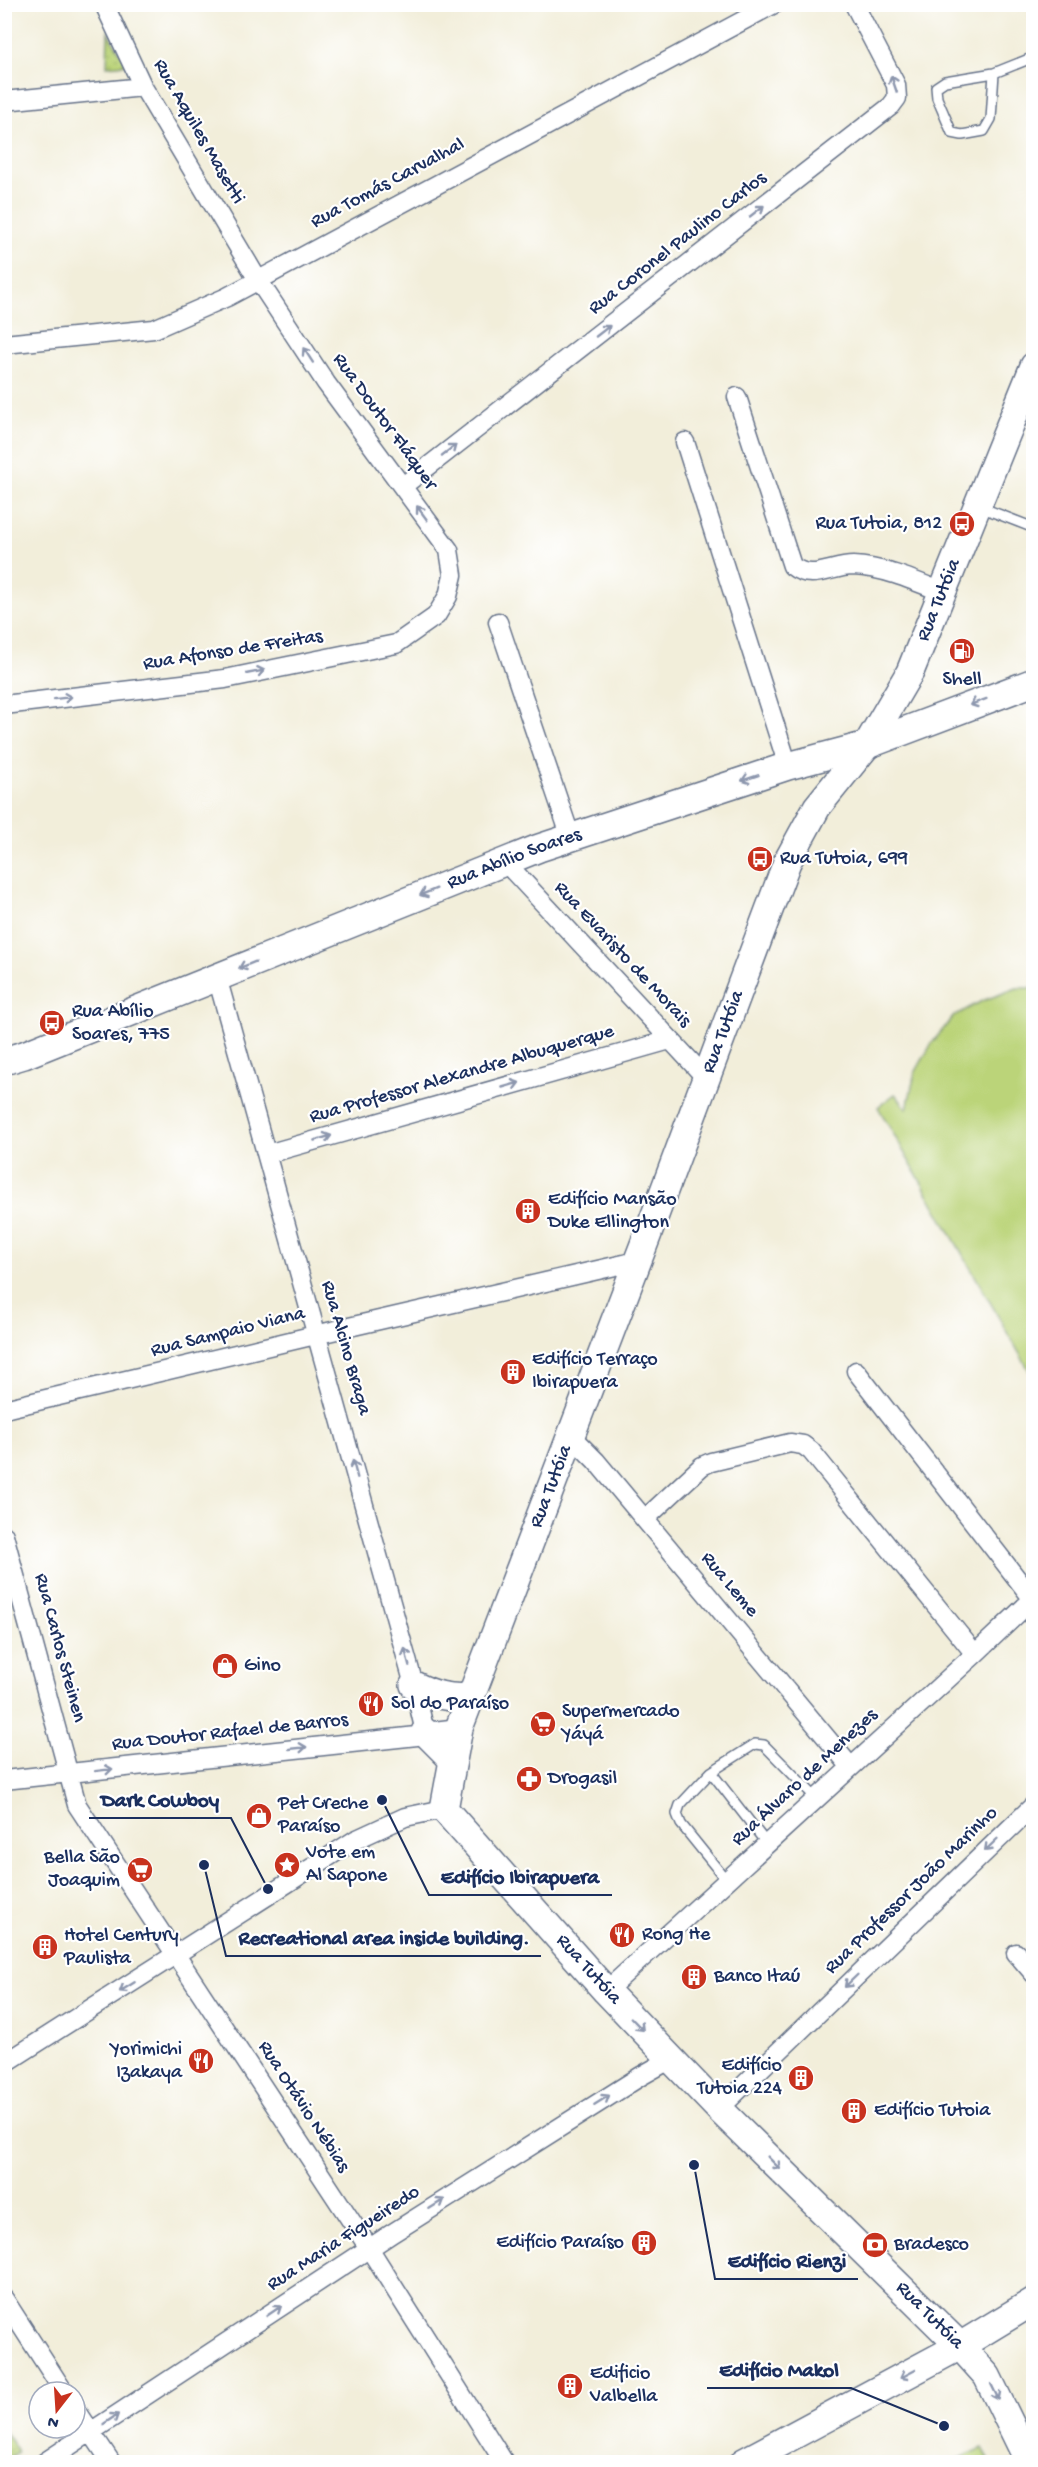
<svg xmlns="http://www.w3.org/2000/svg" width="1038" height="2467" viewBox="0 0 1038 2467" font-family="'Gochi Hand',sans-serif">
	<defs>
		<pattern id="park-dots" width="8" height="8" patternUnits="userSpaceOnUse" patternTransform="scale(1.5)"><rect width="8" height="8" fill="#bbd479"/><path d="M2 2h.1M6 6h.1" fill="none" stroke="#a0b66b" stroke-width="1.8" stroke-linecap="round"/></pattern>
		<pattern id="garden-furrows" width="10" height="10" patternUnits="userSpaceOnUse" patternTransform="scale(1.5)"><rect width="10" height="10" fill="#bbd479"/><path d="M-1 1l2-2M0 10L10 0M9 11l2-2" fill="none" stroke="#a0b66b"/></pattern>
	</defs>
	<rect width="100%" height="100%" fill="#fff"/>
	<filter id="ink" filterUnits="userSpaceOnUse"><feTurbulence type="fractalNoise" baseFrequency=".0167" numOctaves="2"/><feDisplacementMap in="SourceGraphic" scale="12" xChannelSelector="R" yChannelSelector="G"/><feConvolveMatrix kernelMatrix="1 2 1 2 8 2 1 2 1" color-interpolation-filters="sRGB"/></filter>
	<filter id="wash" filterUnits="userSpaceOnUse"><feTurbulence type="fractalNoise" baseFrequency=".008" numOctaves="4" result="noise"/><feDisplacementMap in="SourceGraphic" scale="24" xChannelSelector="R" yChannelSelector="G"/><feGaussianBlur stdDeviation="1.35" result="paint"/><feColorMatrix in="noise" values="0 0 0 0 0 0 0 0 0 0 0 0 0 0 0 0 0 1.4 0 .05"/><feComposite in="paint" operator="in"/></filter>
	<g filter="url(#wash)">
		<rect width="100%" height="100%" fill="#f2eeda"/>
		<path fill="#bbd479" stroke="#6b826c" stroke-width="1.5" d="M1017 988H1034L1033 1377 878 1107 895 1094 907 1109 915 1073 932 1043 954 1016 982 1001Z
			M983 2448 990 2462H951Z"/>
		<path fill="url(#park-dots)" stroke="#6b826c" stroke-width="1.5" d="M108 32 127 64 107 66Z"/>
		<path fill="url(#garden-furrows)" stroke="#6b826c" stroke-width="1.5" d="M4 2431 18 2452 5 2460H4Z"/>
	</g>
	<g filter="url(#ink)">
		<g fill="none" stroke-linecap="round" stroke-linejoin="round">
			<g stroke="#667289" stroke-width="12">
				<path id="lane" d="M994 73 991 119 984 131 962 135 952 133 937 98 936 87 945 81 994 73 1034 57
					M980 507 1034 528
					M711 1772 680 1805 677 1814 681 1824 727 1881
					M767 1844 711 1772 755 1744 764 1745 816 1798"/>
			</g>
			<g stroke="#667289" stroke-width="21">
				<path id="street" d="M4 101 143 87
					M4 344 154 329 227 297 774 4
					M737 397 792 566C812 582 831 566 853 566 883 567 915 581 942 592
					M685 442 788 766
					M403 486 891 106 897 98 896 85 854 4
					M498 622 571 838
					M4 705 225 679 396 644 436 616 448 596 453 575 449 550 326 383 258 280 143 87 104 4
					M505 862 707 1079
					M217 977 414 1685 425 1732
					M267 1154 670 1040
					M856 1371 1032 1598
					M4 1409 349 1327 637 1261
					M571 1436 596 1461 850 1766
					M645 1519 702 1466 711 1462 790 1443 803 1445 811 1451 975 1654
					M4 1535 77 1805 369 2248 504 2462
					M4 1780 417 1736 425 1732 459 1728
					M1016 1953 1034 1974
					M606 1991 975 1654 1034 1598
					M4 2064 355 1840 405 1817 444 1809
					M719 2109 1034 1805
					M4 2299 64 2392
					M75 2408 111 2462
					M45 2462 391 2234 641 2076 671 2059"/>
			</g>
			<g stroke="#667289" stroke-width="30">
				<g id="secondary">
					<path id="s1" d="M4 1061 24 1055 539 848 788 766 867 745 1034 682"/>
					<path d="M414 1685C434 1695 449 1699 471 1697"/>
					<path d="M425 1732 452 1759"/>
					<path d="M744 2462 960 2346 1034 2301"/>
					<path id="s2" d="M1029 2462 987 2376 960 2346 719 2109 606 1991 444 1809 459 1728 646 1239 787 862 817 807 867 745 910 672 1034 366"/>
				</g>
			</g>
			<use href="#lane" stroke="#fff" stroke-width="9"/>
			<use href="#street" stroke="#fff" stroke-width="18"/>
			<use href="#secondary" stroke="#fff" stroke-width="27"/>
		</g>
		<defs><path id="oneway-shaft" d="M-6 0H5M1.5-3L5.5 0L1.5 3" fill="none" stroke-width="1.6" stroke-linecap="round" stroke-linejoin="round" transform="scale(1.5)"/></defs>
		<g stroke="#8d97ae">
			<use href="#oneway-shaft" transform="translate(894 84) rotate(-109)"/>
			<use href="#oneway-shaft" transform="translate(757 211) rotate(-38)"/>
			<use href="#oneway-shaft" transform="translate(603 331) rotate(-38)"/>
			<use href="#oneway-shaft" transform="translate(308 355) rotate(-123)"/>
			<use href="#oneway-shaft" transform="translate(449 450) rotate(-38)"/>
			<use href="#oneway-shaft" transform="translate(422 513) rotate(-126)"/>
			<use href="#oneway-shaft" transform="translate(256 672) rotate(-11)"/>
			<use href="#oneway-shaft" transform="translate(63 698) rotate(-7)"/>
			<use href="#oneway-shaft" transform="translate(978 702) rotate(160)"/>
			<use href="#oneway-shaft" transform="translate(750 778) rotate(162)"/>
			<use href="#oneway-shaft" transform="translate(428 892) rotate(158)"/>
			<use href="#oneway-shaft" transform="translate(247 965) rotate(158)"/>
			<use href="#oneway-shaft" transform="translate(511 1085) rotate(-16)"/>
			<use href="#oneway-shaft" transform="translate(323 1138) rotate(-16)"/>
			<use href="#oneway-shaft" transform="translate(355 1469) rotate(-105)"/>
			<use href="#oneway-shaft" transform="translate(407 1657) rotate(-105)"/>
			<use href="#oneway-shaft" transform="translate(298 1748) rotate(-6)"/>
			<use href="#oneway-shaft" transform="translate(104 1770) rotate(-7)"/>
			<use href="#oneway-shaft" transform="translate(991 1845) rotate(136)"/>
			<use href="#oneway-shaft" transform="translate(851 1981) rotate(136)"/>
			<use href="#oneway-shaft" transform="translate(127 1987) rotate(148)"/>
			<use href="#oneway-shaft" transform="translate(637 2024) rotate(46)"/>
			<use href="#oneway-shaft" transform="translate(602 2100) rotate(-32)"/>
			<use href="#oneway-shaft" transform="translate(774 2163) rotate(45)"/>
			<use href="#oneway-shaft" transform="translate(437 2204) rotate(-32)"/>
			<use href="#oneway-shaft" transform="translate(274 2311) rotate(-34)"/>
			<use href="#oneway-shaft" transform="translate(908 2374) rotate(152)"/>
			<use href="#oneway-shaft" transform="translate(995 2392) rotate(64)"/>
			<use href="#oneway-shaft" transform="translate(111 2419) rotate(-34)"/>
		</g>
	</g>
	<defs>
		<g id="bus-disc" transform="scale(1.35)"><circle r="9.5" fill="#c8321e" stroke="#fff"/><path d="M-5-6H5V4H4V6H2V4H-2V6H-4V4H-5ZM-3.5-4V0h7V-4ZM-3.5 1.2v1.5H-2V1.2ZM2 1.2v1.5H3.5V1.2Z" fill="#fff"/></g>
		<g id="fuel-disc" transform="scale(1.35)"><circle r="9.5" fill="#c8321e" stroke="#fff"/><path d="M-5.5-6h7V0h2V4h1.3V-2.5L3-4.5l.8-.8L6-3V5H2.5V1h-1V6h-7ZM-4.2-4.7v3.2H.2V-4.7Z" fill="#fff"/></g>
		<g id="building-disc" transform="scale(1.35)"><circle r="9.5" fill="#c8321e" stroke="#fff"/><path d="M-4-6H4V6H1V3H-1V6H-4ZM-2.5-4.3h1.7v1.8h-1.7ZM.8-4.3h1.7v1.8H.8ZM-2.5-1h1.7V.8h-1.7ZM.8-1h1.7V.8H.8Z" fill="#fff"/></g>
		<g id="shop-disc" transform="scale(1.35)"><circle r="9.5" fill="#c8321e" stroke="#fff"/><path d="M-5-2.5h2.3a2.7 3.5 0 0 1 5.4 0H5L5.5 6h-11ZM-1.5-2.5h3a1.5 2.3 0 0 0-3 0Z" fill="#fff"/></g>
		<g id="restaurant-disc" transform="scale(1.35)"><circle r="9.5" fill="#c8321e" stroke="#fff"/><path d="M-5-6h1v4h1v-4h1v4h1v-4h1v5L-1.5 .5V6h-2V.5L-5-1ZM5-6V6H3V1.5H1.5Q1.5-4 5-6Z" fill="#fff"/></g>
		<g id="supermarket-disc" transform="scale(1.35)"><circle r="9.5" fill="#c8321e" stroke="#fff"/><path d="M-6-5.5h2.5l.6 2H6L4.5 2H-2.5L-4.4-4H-6ZM-1.5 3.2a1.3 1.3 0 1 0 .1 0ZM3 3.2a1.3 1.3 0 1 0 .1 0Z" fill="#fff"/></g>
		<g id="pharmacy-disc" transform="scale(1.35)"><circle r="9.5" fill="#c8321e" stroke="#fff"/><path d="M-2-6h4v4h4v4h-4v4h-4v-4h-4v-4h4Z" fill="#fff"/></g>
		<g id="sight-disc" transform="scale(1.35)"><circle r="9.5" fill="#c8321e" stroke="#fff"/><path d="M0-6L1.8-2.2L6-1.7L2.9 1.2L3.7 5.4L0 3.3L-3.7 5.4L-2.9 1.2L-6-1.7L-1.8-2.2Z" fill="#fff"/></g>
		<g id="bank-disc" transform="scale(1.35)"><circle r="9.5" fill="#c8321e" stroke="#fff"/><path d="M-6-4H6V4H-6ZM0-2.3a2.3 2.3 0 1 0 0 4.6a2.3 2.3 0 1 0 0-4.6Z" fill="#fff"/></g>
	</defs>
	<g fill-rule="evenodd">
		<use href="#bus-disc" x="962" y="524"/>
		<use href="#fuel-disc" x="962" y="651"/>
		<use href="#bus-disc" x="760" y="859"/>
		<use href="#bus-disc" x="52" y="1023"/>
		<use href="#building-disc" x="528" y="1211"/>
		<use href="#building-disc" x="513" y="1372"/>
		<use href="#shop-disc" x="225" y="1666"/>
		<use href="#restaurant-disc" x="371" y="1704"/>
		<use href="#supermarket-disc" x="543" y="1724"/>
		<use href="#pharmacy-disc" x="529" y="1779"/>
		<use href="#shop-disc" x="259" y="1816"/>
		<use href="#sight-disc" x="287" y="1865"/>
		<use href="#supermarket-disc" x="140" y="1870"/>
		<use href="#restaurant-disc" x="622" y="1935"/>
		<use href="#building-disc" x="45" y="1947"/>
		<use href="#building-disc" x="694" y="1977"/>
		<use href="#restaurant-disc" x="201" y="2061"/>
		<use href="#building-disc" x="801" y="2078"/>
		<use href="#building-disc" x="854" y="2111"/>
		<use href="#building-disc" x="644" y="2243"/>
		<use href="#bank-disc" x="875" y="2245"/>
		<use href="#building-disc" x="570" y="2386"/>
	</g>
	<g text-anchor="middle" dominant-baseline="central" stroke-width="4.5" stroke-linejoin="round" paint-order="stroke">
		<g font-size="20" fill="#1b2f5e" stroke="#fff">
			<text transform="translate(198 132) rotate(60)">Rua Aquiles Masetti</text>
			<text transform="translate(388 184) rotate(-28)">Rua Tomás Carvalhal</text>
			<text transform="translate(678 244) rotate(-38)">Rua Coronel Paulino Carlos</text>
			<text transform="translate(384 422) rotate(54)">Rua Doutor Fláquer</text>
			<text stroke="none"><textPath href="#s2" startOffset="2194">Rua Tutóia</textPath></text>
			<text transform="translate(233 651) rotate(-9)">Rua Afonso de Freitas</text>
			<text stroke="none"><textPath href="#s1" startOffset="549">Rua Abílio Soares</textPath></text>
			<text transform="translate(622 955) rotate(47)">Rua Evaristo de Morais</text>
			<text stroke="none"><textPath href="#s2" startOffset="1708">Rua Tutóia</textPath></text>
			<text transform="translate(462 1075) rotate(-16)">Rua Professor Alexandre Albuquerque</text>
			<text transform="translate(228 1333) rotate(-14)">Rua Sampaio Viana</text>
			<text transform="translate(345 1348) rotate(74)">Rua Alcino Braga</text>
			<text stroke="none"><textPath href="#s2" startOffset="1222">Rua Tutóia</textPath></text>
			<text transform="translate(729 1585) rotate(50)">Rua Leme</text>
			<text transform="translate(59 1648) rotate(75)">Rua Carlos Steinen</text>
			<text transform="translate(230 1733) rotate(-6)">Rua Doutor Rafael de Barros</text>
			<text transform="translate(805 1778) rotate(-43)">Rua Álvaro de Menezes</text>
			<text transform="translate(912 1891) rotate(-44)">Rua Professor João Marinho</text>
			<text transform="translate(588 1970) rotate(48)">Rua Tutóia</text>
			<text transform="translate(303 2107) rotate(57)">Rua Otávio Nébias</text>
			<text transform="translate(344 2239) rotate(-33)">Rua Maria Figueiredo</text>
			<text transform="translate(929 2316) rotate(45)">Rua Tutóia</text>
		</g>
		<g font-size="20" fill="#1b2f5e" stroke="#fff" text-anchor="start">
			<text x="942" y="524" text-anchor="end">Rua Tutoia, 812</text>
			<text x="962" y="680" text-anchor="middle">Shell</text>
			<text x="780" y="859">Rua Tutoia, 699</text>
			<text x="72" y="1012">Rua Abílio<tspan x="72" dy="23">Soares, 775</tspan></text>
			<text x="548" y="1200">Edifício Mansão<tspan x="548" dy="23">Duke Ellington</tspan></text>
			<text x="532" y="1360">Edifício Terraço<tspan x="532" dy="23">Ibirapuera</tspan></text>
			<text x="244" y="1666">Gino</text>
			<text x="391" y="1704">Sol do Paraíso</text>
			<text x="562" y="1712">Supermercado<tspan x="562" dy="23">Yáyá</tspan></text>
			<text x="548" y="1779">Drogasil</text>
			<text x="278" y="1804">Pet Creche<tspan x="278" dy="23">Paraíso</tspan></text>
			<text x="306" y="1853">Vote em<tspan x="306" dy="23">Al Sapone</tspan></text>
			<text x="120" y="1858" text-anchor="end">Bella São<tspan x="120" dy="23">Joaquim</tspan></text>
			<text x="642" y="1935">Rong He</text>
			<text x="64" y="1936">Hotel Century<tspan x="64" dy="23">Paulista</tspan></text>
			<text x="714" y="1977">Banco Itaú</text>
			<text x="182" y="2050" text-anchor="end">Yorimichi<tspan x="182" dy="23">Izakaya</tspan></text>
			<text x="782" y="2066" text-anchor="end">Edifício<tspan x="782" dy="23">Tutoia 224</tspan></text>
			<text x="874" y="2111">Edifício Tutoia</text>
			<text x="624" y="2243" text-anchor="end">Edifício Paraíso</text>
			<text x="894" y="2245">Bradesco</text>
			<text x="590" y="2374">Edificio<tspan x="590" dy="23">Valbella</tspan></text>
		</g>
	</g>
	<path fill="none" stroke="#1b2f5e" stroke-width="2" d="M268 1889L231 1818H89M382 1800L429 1895H612M204 1865L226 1956H541M694 2165L715 2279H858M944 2426L851 2388H707"/>
	<g fill="#1b2f5e" stroke="#fff" stroke-width="2">
		<circle cx="268" cy="1889" r="6"/>
		<circle cx="382" cy="1800" r="6"/>
		<circle cx="204" cy="1865" r="6"/>
		<circle cx="694" cy="2165" r="6"/>
		<circle cx="944" cy="2426" r="6"/>
	</g>
	<g font-size="21" text-anchor="middle" font-weight="bold" fill="#1b2f5e" stroke="#fff" stroke-width="4.5" stroke-linejoin="round" paint-order="stroke">
		<text x="160" y="1806">Dark Cowboy</text>
		<text x="520" y="1883">Edifício Ibirapuera</text>
		<text x="384" y="1944">Recreational area inside building.</text>
		<text x="787" y="2267">Edifício Rienzi</text>
		<text x="779" y="2376">Edifício Makol</text>
	</g>
	<rect width="1038" height="2467" fill="none" stroke="#fff" stroke-width="24"/>
	<g transform="translate(57 2410) rotate(197)"><circle r="28" fill="#ffffff" stroke="#a4acbf" stroke-width="1.5"/>
	<path d="M0-4.5L10 22L0 15L-10 22Z" fill="#c8321e"/>
	<text y="-9" font-size="16" font-weight="bold" text-anchor="middle" fill="#1b2f5e">N</text>
	</g>
</svg>
